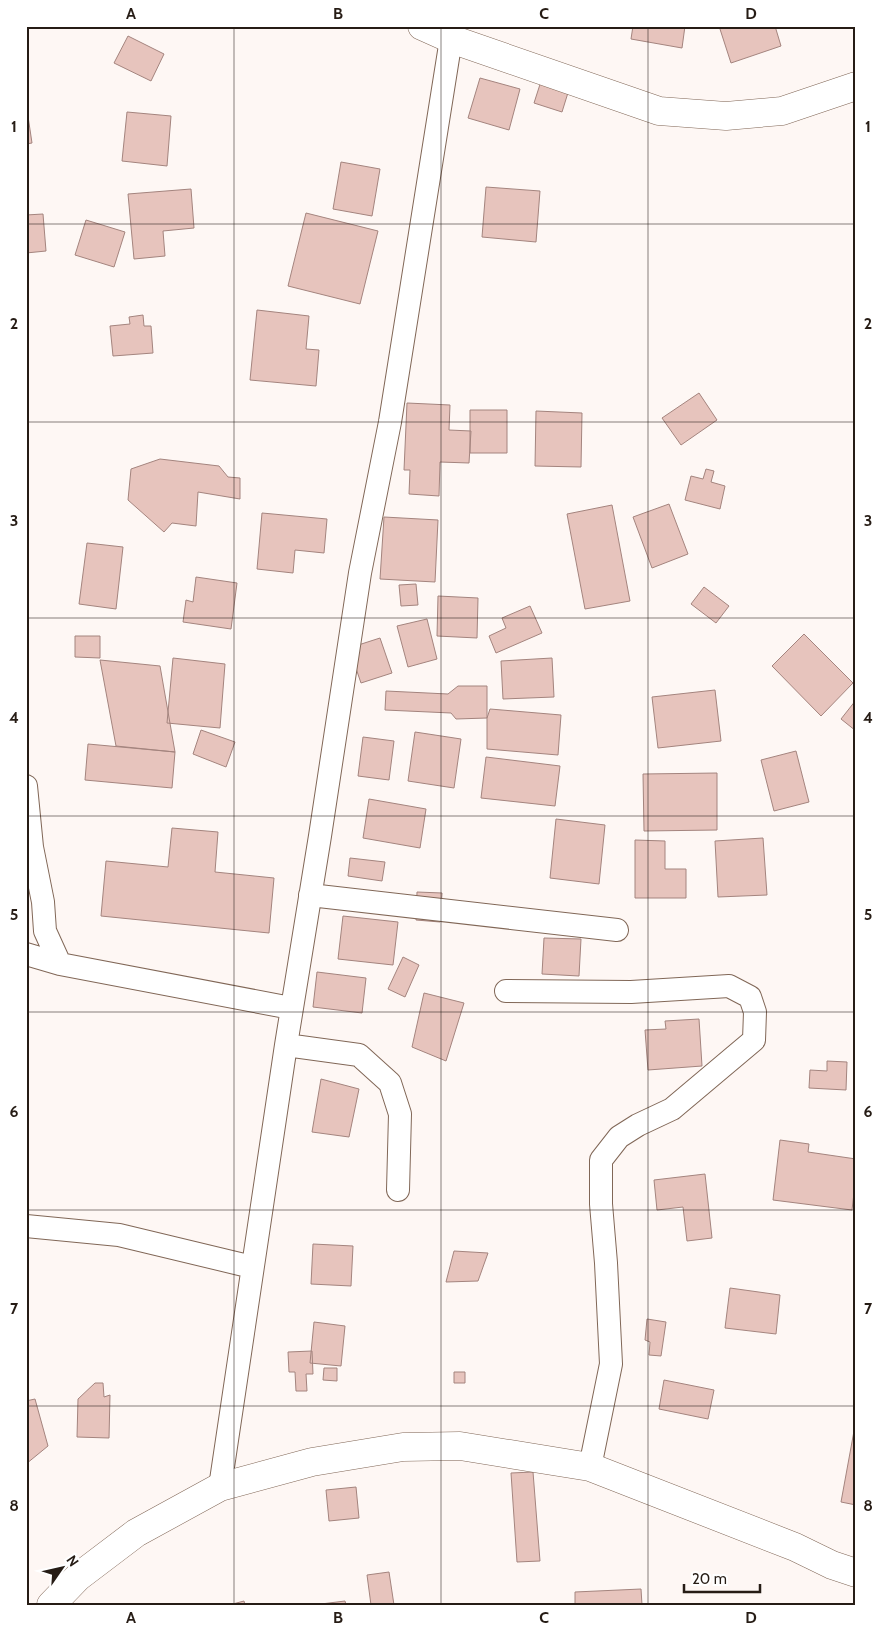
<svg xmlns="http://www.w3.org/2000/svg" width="882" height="1631" viewBox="0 0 882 1631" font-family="Cabin,sans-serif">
	<rect width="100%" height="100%" fill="#fef7f4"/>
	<path fill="#e7c4bd" stroke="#a4847e" d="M633 26H685L682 48 631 39Z
		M719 26H775L781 46 731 63Z
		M128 36 164 54 151 81 114 63Z
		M543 75 571 83 562 112 534 103Z
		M480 78 520 89 509 130 468 118Z
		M26 103 32 143 26 144Z
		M127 112 171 116 167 166 122 161Z
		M341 162 380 169 372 216 333 209Z
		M486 187 540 191 536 242 482 237Z
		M191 189 194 228 163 231 165 256 134 259 128 194Z
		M306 213 378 231 360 304 288 286Z
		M43 214 46 251 26 253V215Z
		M86 220 125 232 114 267 75 255Z
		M257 310 309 316 306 349 319 350 316 386 250 380Z
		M143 315 144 326H151L153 353 113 356 110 326 130 324 129 317Z
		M699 393 717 420 681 445 662 418Z
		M407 403 450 405 449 430 471 431 469 463 440 462 439 496 409 494 410 470H404Z
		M470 410H507V453H470Z
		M536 411 582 413 581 467 535 466Z
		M160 459 219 466 228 477 240 478V499L198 492 196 526 172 523 164 532 128 500 131 469Z
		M706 469 714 471 711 482 725 486 720 509 685 500 691 476 703 479Z
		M669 504 688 554 652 568 633 517Z
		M612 505 630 601 585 609 567 514Z
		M262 513 327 519 324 553 295 550 293 573 257 569Z
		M384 517 438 520 435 582 380 579Z
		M87 543 123 547 116 609 79 604Z
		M196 577 237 583 231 629 183 622 186 600 193 602Z
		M416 584 418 605 401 606 399 585Z
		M704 587 729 606 716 623 691 604Z
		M438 596 478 598 477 638 437 636Z
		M530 606 542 633 496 653 489 636 506 628 502 618Z
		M427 619 437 659 408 667 397 626Z
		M804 634 853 683 821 716 772 666Z
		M75 636H100V658L75 657Z
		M380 638 392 673 361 683 349 648Z
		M173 658 225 664 220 728 167 723Z
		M552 658 554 697 503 699 501 661Z
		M100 660 160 666 175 752 116 746Z
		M458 686H487V718L456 719 451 713 385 710 386 691 448 694Z
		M715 690 721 741 658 748 652 697Z
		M856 700V731L841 719Z
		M490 709 561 715 558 755 487 749V718Z
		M201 730 235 742 226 767 193 754Z
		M415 732 461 739 454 788 408 781Z
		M363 737 394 741 389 780 358 776Z
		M88 744 175 752 172 788 85 780Z
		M796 751 809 802 774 811 761 760Z
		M486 757 560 766 555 806 481 798Z
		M717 773V830L644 831 643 774Z
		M369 799 426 809 420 848 363 838Z
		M556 819 605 825 599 884 550 878Z
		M172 828 218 832 215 872 274 878 269 933 101 916 106 861 168 867Z
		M763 838 767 895 718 897 715 841Z
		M635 840 665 841V869H686V898H635Z
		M350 858 385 862 382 881 348 876Z
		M417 892 442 893 440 922 416 920Z
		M343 916 398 922 393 965 338 959Z
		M544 938 581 939 579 976 542 974Z
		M403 957 419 965 405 997 388 989Z
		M317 972 366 978 362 1013 313 1007Z
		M424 993 464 1003 446 1061 412 1047Z
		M699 1019 702 1066 648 1070 645 1030 666 1029 665 1021Z
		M827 1061 847 1062 846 1090 809 1088 810 1070 827 1071Z
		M321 1079 359 1089 349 1137 312 1132Z
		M780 1140 809 1144 808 1152 856 1159V1176L852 1210 773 1200Z
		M705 1174 712 1238 687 1241 683 1207 657 1210 654 1180Z
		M313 1244 353 1246 351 1286 311 1284Z
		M454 1251 488 1253 478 1281 446 1282Z
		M730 1288 780 1295 776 1334 725 1328Z
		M647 1319 666 1322 661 1356 649 1355 650 1342 645 1340Z
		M314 1322 345 1326 341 1366 310 1363Z
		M312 1351 313 1374H306L307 1391H296L295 1372H289L288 1352Z
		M324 1368H337V1381L323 1380Z
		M454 1372H465V1383H454Z
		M664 1380 714 1390 708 1419 659 1409Z
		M95 1383H103L104 1397 110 1395 109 1438 77 1437 78 1399Z
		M35 1399 48 1446 26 1464V1401Z
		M854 1431H856V1505L841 1502Z
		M533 1472 540 1561 517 1562 511 1473Z
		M356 1487 359 1518 329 1521 326 1490Z
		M389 1572 394 1605H371L367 1575Z
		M641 1589 642 1605H575V1592Z
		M244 1601 245 1605H229Z
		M345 1601 346 1605H313Z"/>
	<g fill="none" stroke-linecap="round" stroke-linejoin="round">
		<g stroke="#816757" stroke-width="24">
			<path id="minor" d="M26 786 32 847 43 902 45 931 60 964
				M310 895 617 930
				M26 954 60 964 291 1008
				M506 991 631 992 729 986 750 997 755 1012 754 1040 672 1109 638 1125 619 1137 601 1160V1204L606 1263 611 1364 590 1467
				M286 1045 359 1055 390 1083 400 1114 398 1190
				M26 1226 119 1235 252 1267
				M220 1487 286 1045 320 836 360 573 390 422 451 39"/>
		</g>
		<g stroke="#816757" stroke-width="29">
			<path id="tertiary" d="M422 26 451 39 659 111 726 116 782 111 856 86"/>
		</g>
		<g stroke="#816757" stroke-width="29">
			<path id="secondary" d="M51 1605 78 1577 136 1533 220 1487 312 1462 403 1447 460 1446 590 1467 795 1547 832 1565 856 1573"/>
		</g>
		<use href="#minor" stroke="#fff" stroke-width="22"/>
		<use href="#tertiary" stroke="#fff" stroke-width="28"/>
		<use href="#secondary" stroke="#fff" stroke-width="28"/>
	</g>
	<path fill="none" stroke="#261c15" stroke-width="1" stroke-opacity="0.55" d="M234 26V1605M441 26V1605M648 26V1605M26 224H856M26 422H856M26 618H856M26 816H856M26 1012H856M26 1210H856M26 1406H856"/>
	<rect width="882" height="1631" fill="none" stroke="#ffffff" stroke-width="55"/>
	<g transform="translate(62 1568) rotate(56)" stroke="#ffffff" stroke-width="4" paint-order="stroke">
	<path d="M0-4L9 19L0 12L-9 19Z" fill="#261c15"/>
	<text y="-8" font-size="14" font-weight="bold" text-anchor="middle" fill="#261c15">N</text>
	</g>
	<path d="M684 1584v8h76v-8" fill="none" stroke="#261c15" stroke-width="2.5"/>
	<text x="692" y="1584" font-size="15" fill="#261c15" stroke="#ffffff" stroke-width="4" paint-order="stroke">20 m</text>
	<rect x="28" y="28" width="826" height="1576" fill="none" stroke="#261c15" stroke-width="2"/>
	<g font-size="16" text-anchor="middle" font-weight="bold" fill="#261c15">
		<text x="131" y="19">A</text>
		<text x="338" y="19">B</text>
		<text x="544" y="19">C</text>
		<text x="751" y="19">D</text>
		<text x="14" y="132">1</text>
		<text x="868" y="132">1</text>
		<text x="14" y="329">2</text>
		<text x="868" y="329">2</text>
		<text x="14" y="526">3</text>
		<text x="868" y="526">3</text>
		<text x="14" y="723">4</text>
		<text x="868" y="723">4</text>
		<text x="14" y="920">5</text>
		<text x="868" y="920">5</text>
		<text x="14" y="1117">6</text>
		<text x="868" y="1117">6</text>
		<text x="14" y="1314">7</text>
		<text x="868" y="1314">7</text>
		<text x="14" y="1511">8</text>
		<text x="868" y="1511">8</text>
		<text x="131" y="1623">A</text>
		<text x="338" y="1623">B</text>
		<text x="544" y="1623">C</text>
		<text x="751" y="1623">D</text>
	</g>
</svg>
